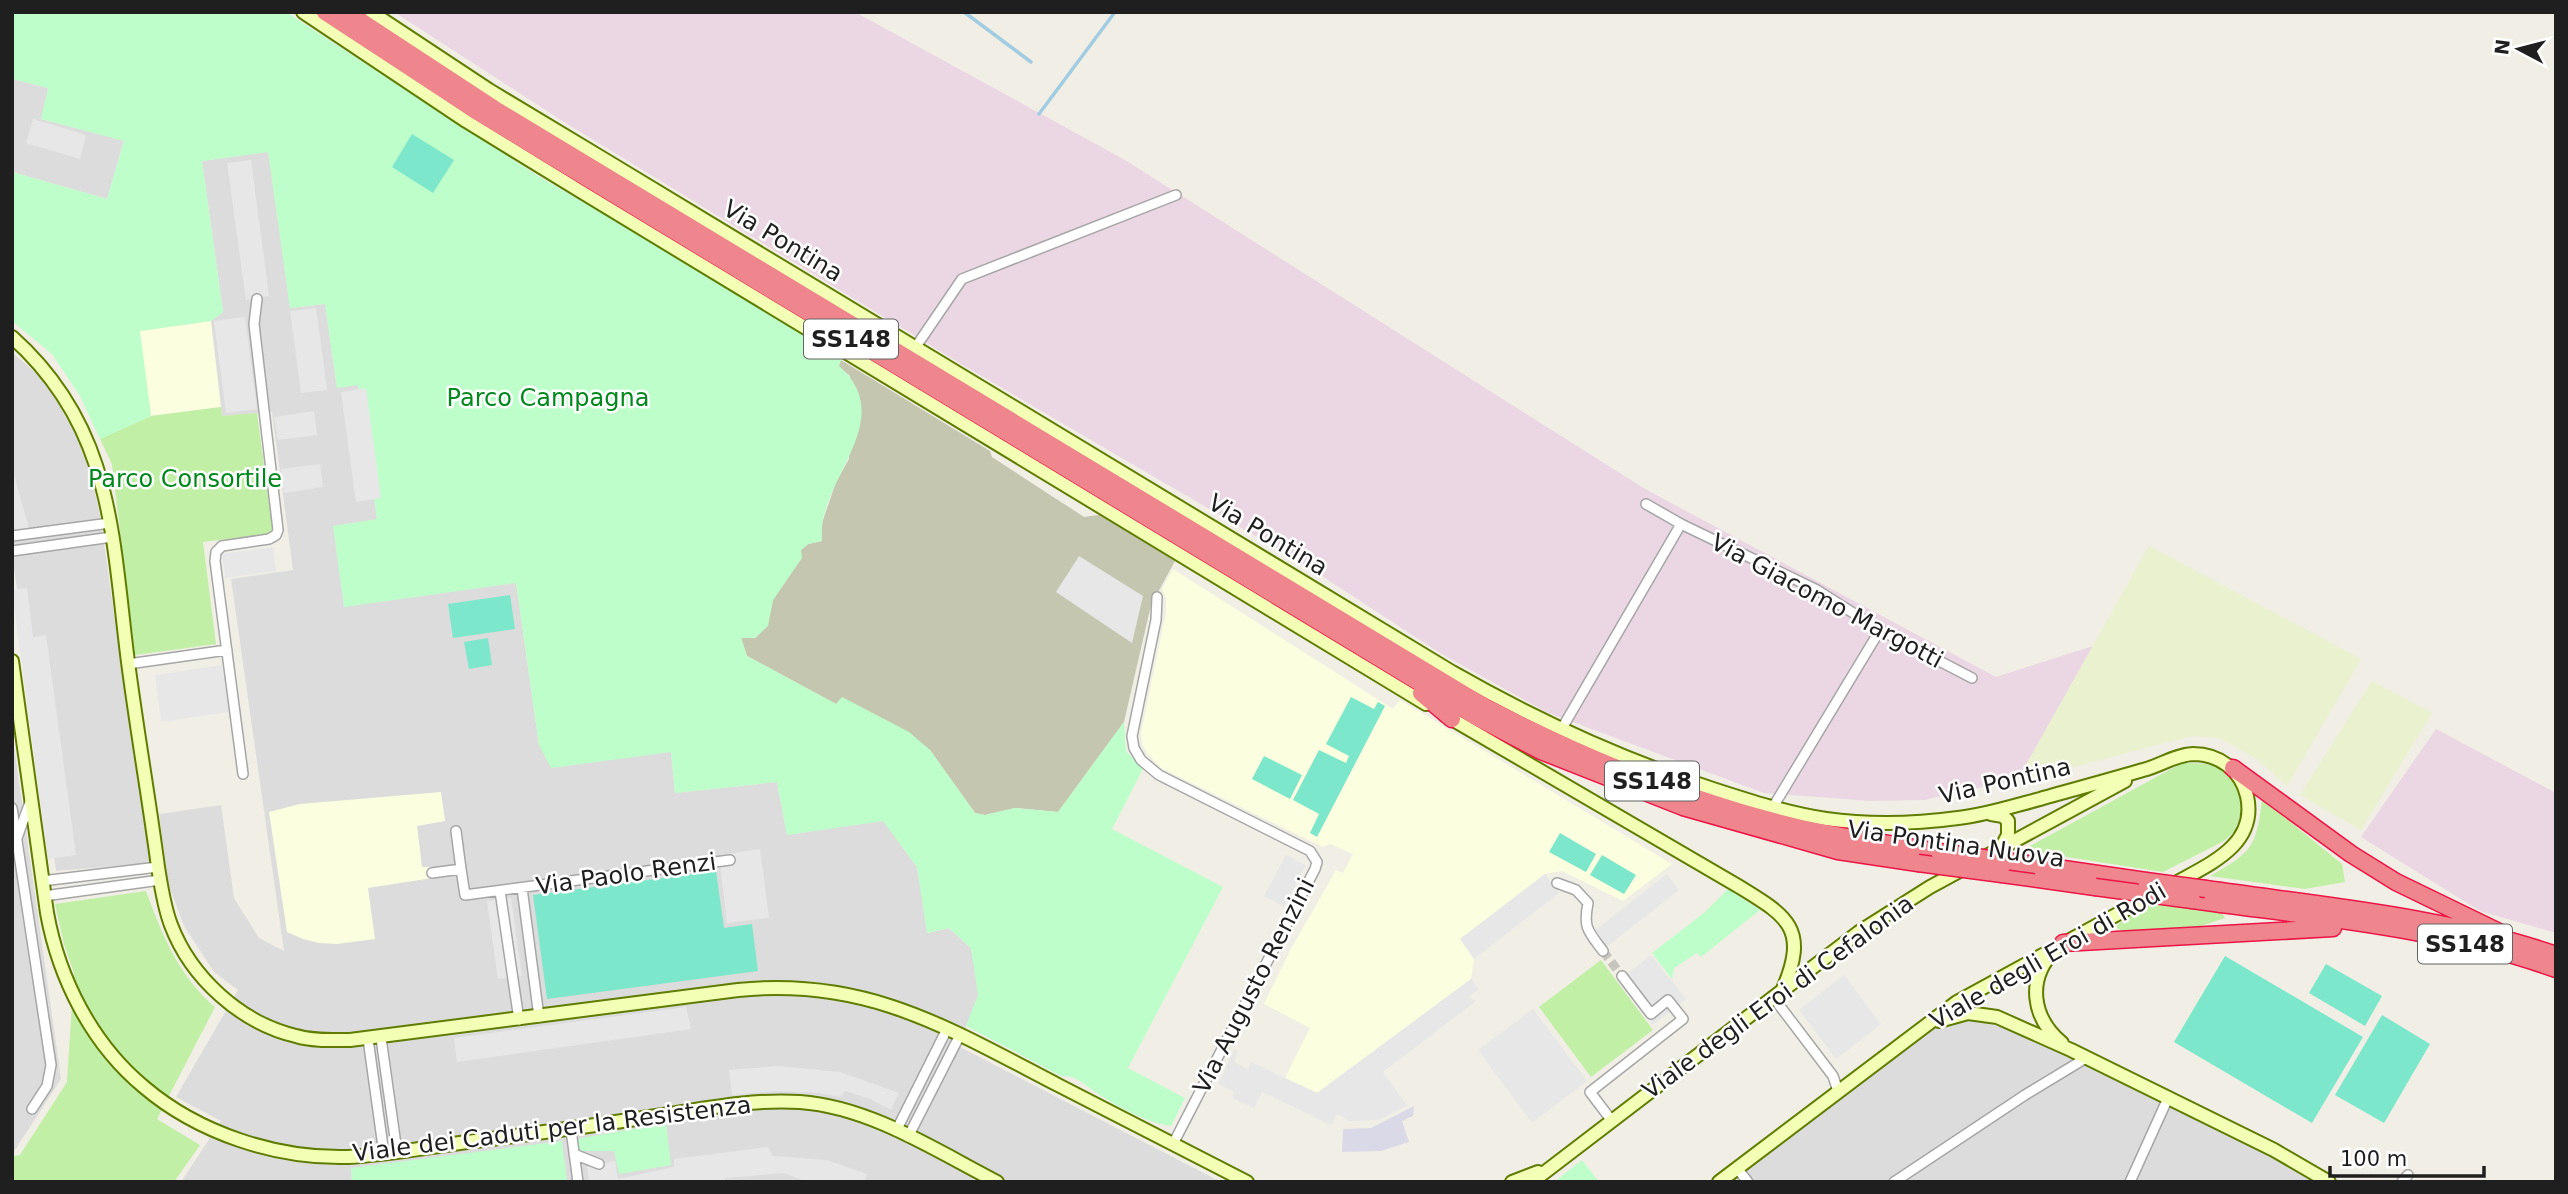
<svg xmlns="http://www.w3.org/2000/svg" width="2568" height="1194" viewBox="0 0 2568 1194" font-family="'DejaVu Sans',sans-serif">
	<rect width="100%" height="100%" fill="#f1eee5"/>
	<path fill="#dddcdc" d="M12 79 49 88 41 119 124 140 107 199 12 172Z
		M269 151 290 308 325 304 337 387 358 384 377 519 516 582 539 745 671 752 675 793 777 782 787 835 883 820 917 867 928 933 949 928 971 948 979 995 958 1046 1221 1182H996L977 1172 971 1182H181L221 1121 176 1097 238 990 214 972 184 926 168 883 159 814 221 805 234 898 259 938 284 951 231 579 293 570 272 412 222 416 221 407 151 416 139 331 211 321 223 312 202 161Z
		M12 352 46 382 87 455 100 516 150 863 56 871 12 553Z
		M12 732 61 1079 15 1150H12Z
		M1968 1019 2008 1029 2131 1079 2330 1182H1719L1934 1027Z"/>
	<path fill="#ebd6e4" d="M394 12H855L1125 160 1645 489 1996 677 2093 646 2018 779 1924 800 1870 801 1764 793 1546 712 1440 653 1305 565 961 364 564 122Z
		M2436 729 2556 793V933L2480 911 2361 837Z"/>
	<path fill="#fbffdf" d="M211 321 221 407 151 416 139 331Z
		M1173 569 1393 709 1400 700 1672 864 1623 901 1562 871 1545 874 1460 939 1474 959 1471 979 1317 1093 1285 1078 1310 1028 1264 1004 1291 949 1336 870 1343 873 1353 854 1330 844 1323 847 1161 768 1147 753 1142 744 1141 733 1166 612V599L1162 589Z
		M441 792 445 821 417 826 422 867H431L432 878 368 888 375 939 337 944 319 943 303 939 287 932 269 812 300 804Z"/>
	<path fill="#c4c6af" d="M841 360 990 451 992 457 1084 517 1099 515 1175 561 1151 605 1124 722 1058 812 1015 808 985 815 975 813 930 750 836 704 747 656 741 638H755L767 626 773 600 801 558V550L808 544 822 541 821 526 836 482 849 459 850 376 838 366Z"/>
	<path fill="#eaf1ce" d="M2149 546 2361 659 2287 786 2257 759 2219 738 2192 736 2043 775 2018 779Z
		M2372 681 2432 713 2361 830 2300 795Z"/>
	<path fill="#c1efa6" d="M221 407 222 416 257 413 273 533 203 542 216 644 135 655 112 464 100 439 151 416Z
		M2182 763C2215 763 2223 765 2243 793L2241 814 2234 832 2224 841 2163 872 2023 850Z
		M2262 799 2342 864 2345 882 2305 889 2210 876C2251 853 2257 847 2262 799Z
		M146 891C162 935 178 975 215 1007L157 1119 200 1145 174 1182H12V1156L20 1155 67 1082 74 973 64 944 55 904Z
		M2146 905H2165L2221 911 2225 918 2201 926 2125 932 2114 927Z
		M1601 960 1653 1030 1591 1077 1539 1007Z"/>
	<path fill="#befecb" d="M12 12H75L84 14 85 12H286L538 176 750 299 841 360 839 366C901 421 815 481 822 541L808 544 801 550 802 558 773 600 768 626 755 638H741L747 656 836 704 842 697 909 732 930 750 975 813 985 815 1015 808 1058 812 1124 722 1126 751 1143 769 1112 829 1223 887 1128 1068 1185 1098 1171 1126C1148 1123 1120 1108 1100 1095 1087 1087 1077 1075 1061 1076L966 1026 978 995 971 948 949 928 927 933 917 867 883 821 787 835 777 782 675 793 671 752 551 768 539 745 516 583 344 607 333 526 377 519 358 385 337 388 325 304 290 308 268 152 202 161 223 312 211 321 140 331 151 416 100 439 80 396 52 354 12 321V172L107 199 124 141 41 119 48 88 12 79Z
		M1728 889 1760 910 1701 957 1697 953 1674 968 1672 979 1652 953 1705 912Z
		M666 1123 671 1165 619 1174 614 1151H579L577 1139Z
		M562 1141 567 1182H352L351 1168Z
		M1582 1160 1599 1182H1554Z"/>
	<path fill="#7ce7ca" d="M412 134 454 160 433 193 392 167Z
		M510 595 515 629 453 638 448 604Z
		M488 638 492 665 469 669 464 642Z
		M1351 697 1374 709 1378 702 1385 706 1317 837 1310 833 1319 814 1293 800 1319 750 1346 763 1349 756 1326 744Z
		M1264 756 1302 775 1290 799 1252 779Z
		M1560 833 1596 854 1586 872 1549 852Z
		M1602 855 1636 875 1624 894 1590 875Z
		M716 871 724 928 752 924 758 971 547 999 533 895Z
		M2225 956 2363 1037 2312 1123 2174 1042Z
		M2326 964 2382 996 2365 1026 2309 993Z
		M2382 1015 2430 1044 2384 1123 2335 1095Z"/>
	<path fill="#e7e7e7" d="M33 119 86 135 80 159 26 143Z
		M251 160 269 296 246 300 227 163Z
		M316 308 327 390 301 393 290 311Z
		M245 317 257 409 226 413 214 321Z
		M366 388 381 498 356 502 341 392Z
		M314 411 317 435 278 440 274 417Z
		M320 464 323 487 284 493 281 469Z
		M12 468 29 528 14 532 12 525Z
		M273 547 276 571 225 578 222 554Z
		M1079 556 1143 596 1132 643 1056 592Z
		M27 588 33 637 46 635 76 855 48 859 12 590Z
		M222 665 229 712 161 722 155 675Z
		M760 849 769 918 727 923 719 855Z
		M1286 855 1306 865 1284 907 1264 896Z
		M1545 874 1559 893 1474 959 1460 939Z
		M1667 874 1679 890 1605 948 1593 932Z
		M511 898 522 976 498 979 487 901Z
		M1651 955 1686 999 1653 1025 1618 981Z
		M1844 975 1881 1024 1836 1059 1799 1010Z
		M1471 979 1479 989 1468 997 1476 1001 1383 1072 1407 1105 1379 1120 1349 1121 1337 1114 1331 1125 1262 1092 1254 1108 1232 1098 1234 1092 1218 1084 1235 1049 1238 1051 1234 1062 1248 1069 1251 1062 1317 1093Z
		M686 1007 691 1029 457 1062 454 1038Z
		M1533 1009 1587 1081 1532 1123 1478 1050Z
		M778 1066 840 1072 899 1093 891 1110 870 1099 845 1091 840 1097 820 1093 775 1091 732 1095 729 1070Z
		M768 1147 773 1156 827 1160 867 1174 865 1182H807L784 1173 725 1178V1182H589L587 1166 615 1161 618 1179 674 1167V1159Z"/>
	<path fill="#dad9e7" d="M1414 1106 1413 1116 1402 1121 1409 1142 1381 1151 1342 1152 1343 1129 1371 1128Z"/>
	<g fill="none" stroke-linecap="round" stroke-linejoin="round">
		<path stroke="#a1cce2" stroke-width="3.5" d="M964 12 1031 62
			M1039 114 1115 12"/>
		<path stroke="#c7c5bd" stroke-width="9" stroke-dasharray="9 4.5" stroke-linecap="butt" d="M1603 951 1622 976"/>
		<g stroke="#a6a6a6" stroke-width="12">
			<path id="street" d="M915 348 962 279 1176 195
				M1646 504 1681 524 1817 590 1880 630 1972 678
				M12 536 110 523
				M12 551 112 537
				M1157 597 1156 620 1132 736 1134 748 1141 760 1159 775 1310 851 1317 862 1315 869 1173 1144
				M128 664 227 650
				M1561 730 1681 524
				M243 774 215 561 216 552 222 546 269 539 276 535 278 530 254 324 257 299
				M1773 807 1880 630
				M12 808 51 1065 47 1086 32 1109
				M456 831 461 869
				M17 838 30 802
				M432 873 461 869 465 895 730 860
				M42 881 158 867
				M1557 883 1576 890 1588 903C1583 928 1588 931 1603 951
				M522 888 539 1017
				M500 891 519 1020
				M44 896 160 880
				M1773 997 1833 1076 1838 1091
				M381 1038 397 1152
				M368 1039 384 1154
				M1612 1121 1590 1092 1683 1019 1668 1000 1651 1014 1622 976
				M571 1130 578 1182
				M896 1131 947 1029
				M908 1137 960 1035
				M574 1154 599 1164
				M1737 1168 1748 1182
				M1894 1182 2025 1095 2086 1058
				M2130 1182 2168 1098
				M2402 1182 2408 1175"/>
		</g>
		<g stroke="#607c00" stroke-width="16">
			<path id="secondary" d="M303 12 466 121 580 191 1426 704
				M371 12 489 90 607 161 1452 672C1536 720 1621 759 1713 789 1750 801 1787 813 1826 819 1869 825 1914 824 1958 818 1986 815 2013 806 2040 799 2075 789 2109 780 2143 770 2160 766 2174 755 2193 754 2219 754 2241 770 2247 796 2258 846 2207 865 2172 885
				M12 337C114 428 112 537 128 662 137 731 149 799 158 867 161 886 164 907 171 925 191 978 241 1023 296 1036 313 1041 332 1040 350 1040L738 990C867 977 948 1028 1058 1085 1121 1118 1184 1150 1247 1182
				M12 661 47 913C59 979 92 1044 144 1087 198 1133 276 1159 348 1157 388 1155 428 1147 467 1142 533 1134 598 1125 663 1115 708 1108 754 1099 800 1102 870 1107 935 1150 997 1182
				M1445 715 1738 886C1787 916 1809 928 1783 989
				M1991 814 2003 816 2008 821V835L2001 848
				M1981 859 2125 781
				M2055 950C2026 979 2032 1018 2062 1043
				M1939 1021 1968 1013 1997 1017 2071 1050 2274 1150 2329 1182
				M1512 1182 1538 1172
				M1532 1182 1859 932 1930 887 1965 868
				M1719 1182 1957 1002 2156 893"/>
		</g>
		<g stroke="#eb1546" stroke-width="19">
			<path id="highway" d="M325 12 476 111 1476 717 1541 751 1683 807 1838 851 1918 863
				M347 12 495 109 1484 706C1584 758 1688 801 1797 827 1844 838 1892 844 1939 852
				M1421 693 1452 719
				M2233 768 2351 854 2396 882 2499 932
				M2036 865 2146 881
				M2002 874 2095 887
				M2206 889C2323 906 2444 916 2556 955
				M2192 900C2313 917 2440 927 2556 969
				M2063 943 2333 928"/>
		</g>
		<use href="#street" stroke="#fff" stroke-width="9"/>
		<use href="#secondary" stroke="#f2ffb4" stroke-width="12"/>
		<use href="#highway" stroke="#ef868d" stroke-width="16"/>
		<g stroke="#eb1546" stroke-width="19" stroke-linecap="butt">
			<path id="highway-bridge" d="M1939 852 2036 865
				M1918 863 2002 874
				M2146 881 2206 889
				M2095 887 2192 900"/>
		</g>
		<use href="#highway-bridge" stroke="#ef868d" stroke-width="16"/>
	</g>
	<g text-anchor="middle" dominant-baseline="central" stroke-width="5" stroke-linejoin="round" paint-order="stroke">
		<g fill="#fff" stroke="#626262" stroke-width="2">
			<rect x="804" y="319.5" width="94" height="39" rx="5"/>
			<rect x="1605" y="761.5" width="94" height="39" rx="5"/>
			<rect x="2418" y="924.5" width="94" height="39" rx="5"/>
		</g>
		<g font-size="23" font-weight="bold" fill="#1f1f1f">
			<text x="851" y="339">SS148</text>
			<text x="1652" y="781">SS148</text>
			<text x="2465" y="944">SS148</text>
		</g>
		<g font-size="24" fill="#1f1f1f" stroke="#fff">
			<text transform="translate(783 241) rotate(31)">Via Pontina</text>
			<text transform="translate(1268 535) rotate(31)">Via Pontina</text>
			<text transform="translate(1827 601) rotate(28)">Via Giacomo Margotti</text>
			<text transform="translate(2005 781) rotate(-13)">Via Pontina</text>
			<text transform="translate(1956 844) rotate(8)">Via Pontina Nuova</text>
			<text transform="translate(626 874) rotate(-8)">Via Paolo Renzi</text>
			<text transform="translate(2048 956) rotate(-30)">Viale degli Eroi di Rodi</text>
			<text transform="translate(1254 986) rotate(-63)">Via Augusto Renzini</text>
			<text transform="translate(1778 997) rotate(-36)">Viale degli Eroi di Cefalonia</text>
			<text transform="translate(552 1129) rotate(-7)">Viale dei Caduti per la Resistenza</text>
		</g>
		<g font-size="24" fill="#02891d" stroke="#fff">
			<text x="548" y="398">Parco Campagna</text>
			<text x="185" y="479">Parco Consortile</text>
		</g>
	</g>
	<rect width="2568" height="1194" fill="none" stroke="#1f1f1f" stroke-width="28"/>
	<g transform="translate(2519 49) rotate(277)" stroke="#ffffff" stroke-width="5" paint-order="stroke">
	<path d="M0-5L12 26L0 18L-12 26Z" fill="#1f1f1f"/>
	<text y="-10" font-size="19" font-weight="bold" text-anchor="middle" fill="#1f1f1f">N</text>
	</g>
	<path d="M2330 1166v10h154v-10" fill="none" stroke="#1f1f1f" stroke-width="3.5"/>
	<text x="2340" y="1166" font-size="21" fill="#1f1f1f" stroke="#ffffff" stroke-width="5" paint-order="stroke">100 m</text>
</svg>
